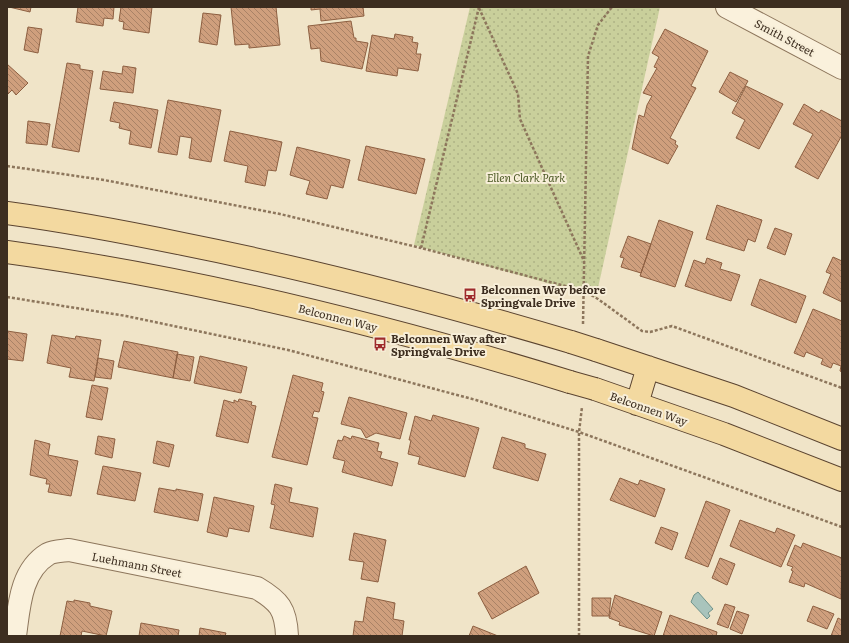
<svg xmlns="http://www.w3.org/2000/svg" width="849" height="643" viewBox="0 0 849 643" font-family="Literata,serif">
	<defs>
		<pattern id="park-dots" width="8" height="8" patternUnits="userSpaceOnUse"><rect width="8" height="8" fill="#c9cf9b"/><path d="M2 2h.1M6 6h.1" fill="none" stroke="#aeb285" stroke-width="1.8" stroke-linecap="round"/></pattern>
		<pattern id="building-back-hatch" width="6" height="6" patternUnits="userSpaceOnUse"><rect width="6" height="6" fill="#cf9f7d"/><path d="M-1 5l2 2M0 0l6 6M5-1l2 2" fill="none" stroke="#a98266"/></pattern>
	</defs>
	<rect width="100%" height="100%" fill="#f0e4c8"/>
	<path fill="url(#park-dots)" d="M470 7H660L596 297 414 245Z"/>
	<path fill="#a9c4bc" stroke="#6f938a" d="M698 592 713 609 708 613 710 616 707 619 691 602 694 595Z"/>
	<path fill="url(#building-back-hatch)" stroke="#8d5f41" d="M9 7H31L30 12Z
		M78 7H114L113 19 104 18 103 26 76 22Z
		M121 7H152L149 33 123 29 124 22 119 21Z
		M231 7H276L280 45 249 48V44L235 45Z
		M311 7H363L364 16 321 21 320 9 311 10Z
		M203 13 221 15 217 45 199 42Z
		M351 21 354 38H356V41L368 43 362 69 321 61 320 48 311 49 308 26Z
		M28 27 42 29 38 53 24 50Z
		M665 29 708 51 691 86 696 88 670 138 676 141 675 144 678 146 668 164 632 149 639 115 644 117 647 105 652 96 643 93 657 68 654 67 659 57 652 53Z
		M395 34 413 37 412 42 418 43 416 54H421L418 71 398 68 397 76 366 71 372 35 394 39Z
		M67 63 80 65V69L93 71 79 152 52 147Z
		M7 64 28 83 16 95 12 90 7 95Z
		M123 66 136 68 133 93 100 89 103 71 122 74Z
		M730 72 748 81 736 102 719 92Z
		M746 86 783 104 759 149 736 138 745 120 732 113Z
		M168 100 221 110 211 162 189 158 192 138 180 136 177 155 158 152Z
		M114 102 158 110 151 148 129 144 131 131 119 128 120 123 110 121Z
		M804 104 819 113 821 110 842 121V135L818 179 795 167 813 134 793 124Z
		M28 121 50 124 47 145 26 143Z
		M230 131 282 142 276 171 268 170 265 186 245 182 248 166 224 161Z
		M366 146 425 159 416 194 358 180Z
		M297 147 350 160 343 188 331 185 327 199 306 194 310 181 290 175Z
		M717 205 762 220 755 242 748 239 744 251 706 239Z
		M659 220 693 232 675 287 640 276Z
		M775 228 792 234 785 255 767 248Z
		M628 236 651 244 641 273 621 267 624 258 620 257Z
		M833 257 842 261V302L823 293 831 274 826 272Z
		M707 258 722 263 720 269 740 275 731 301 685 286 694 260 705 264Z
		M760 279 806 296 796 323 751 305Z
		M813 309 842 321V372L840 371 841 366 833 363 831 368 821 364 823 359 806 352 804 357 794 353Z
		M7 331 27 334 23 361 7 359Z
		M52 335 75 339 76 336 101 340 94 381 69 377 71 368 47 363Z
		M124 341 178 352 173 378 118 367Z
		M177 354 194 357 190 381 173 378Z
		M200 356 247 367 241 393 194 383Z
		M98 358 114 361 111 379 95 377Z
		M293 375 323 383 321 391 324 392 319 412 314 411 312 417 318 418 307 465 272 457Z
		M92 385 108 388 102 420 86 417Z
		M349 397 407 413 400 439 376 433 366 438 361 429 341 424Z
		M239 399 252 402 251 405 256 406 248 443 216 436 224 400 234 403V400L238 402Z
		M433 415 479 428 465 477 418 464 420 457 408 454 411 440H409L415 416 431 421Z
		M98 436 115 439 112 458 95 454Z
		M344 436 351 439 352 436 379 443 377 451 382 452 380 458 398 463 392 486 342 472 345 461 333 458 338 440 342 441Z
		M502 437 525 444V448L546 454 538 481 493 468Z
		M35 440 50 444 48 455 78 461 71 496 48 492 50 484H46L47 479 30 475Z
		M157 441 174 445 169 467 153 463Z
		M103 466 141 473 135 501 97 494Z
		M620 478 638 485 640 480 665 489 655 517 610 500Z
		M275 484 292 488 289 502 318 508 313 537 270 528 275 505 271 504Z
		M159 488 176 491V489L203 494 198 521 154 512Z
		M214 497 254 506 249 532 229 528 227 537 207 532Z
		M706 501 730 510 708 567 685 558Z
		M740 520 775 533 777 528 795 535 781 567 730 546Z
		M661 527 678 533 672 550 655 543Z
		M354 533 386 540 378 582 361 579 364 562 349 560Z
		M803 543 842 558 841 599 805 583 804 587 789 582 793 571 791 570 793 567 787 565 795 545 801 548Z
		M720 558 735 564 727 585 712 578Z
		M526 566 539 593 492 619 478 593Z
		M615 595 662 612 654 636 619 625 620 622 609 618Z
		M367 597 395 603 393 619 404 621 402 636H353L355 621 363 622Z
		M592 598H611L609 616H592Z
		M74 600 90 603V606L112 611 106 636 82 631 81 636H60L67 601 74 602Z
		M725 604 735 607 728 628 717 624Z
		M813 606 834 614 827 629 807 621Z
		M737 611 749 615 742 634 730 629Z
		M670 615 717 632 716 636H663Z
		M838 618 842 620V636H831Z
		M141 623 179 630 178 636H139Z
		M473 626 498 636H469Z
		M200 628 226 633 225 636H199Z"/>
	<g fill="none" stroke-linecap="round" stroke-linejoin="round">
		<g stroke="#8d765c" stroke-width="24">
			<path id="minor" d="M727 7 842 68
				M15 636C19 608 20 571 48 554 54 551 62 551 69 550L257 588C279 601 286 609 287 636"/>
		</g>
		<g stroke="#5b4430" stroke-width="24">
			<path id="primary" d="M7 213C66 221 125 232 183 244 314 270 443 304 571 342
				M7 252C198 278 385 325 570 382
				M596 350 734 396 842 439
				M595 389 724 434 842 480
				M637 404 648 367"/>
		</g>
		<path stroke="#8d765c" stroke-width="2.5" stroke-dasharray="3 2" stroke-linecap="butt" d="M479 7 421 248 584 291 598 299 642 331 650 332 672 326 842 388
			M479 8 518 94 520 119 584 261
			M7 166 104 180 280 214 421 248
			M7 297 126 316 288 350 476 400 579 432 842 527
			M583 324 588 56 598 25 612 7
			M579 636V432L582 407"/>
		<use href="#minor" stroke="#faf1dc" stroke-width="22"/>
		<use href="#primary" stroke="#f3d9a0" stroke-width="22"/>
		<g stroke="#5b4430" stroke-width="24" stroke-linecap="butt">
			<path id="primary-bridge" d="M571 342 596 350
				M570 382 595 389"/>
		</g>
		<use href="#primary-bridge" stroke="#f3d9a0" stroke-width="22"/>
	</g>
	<defs>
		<g id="bus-bare" transform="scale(1.08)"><path d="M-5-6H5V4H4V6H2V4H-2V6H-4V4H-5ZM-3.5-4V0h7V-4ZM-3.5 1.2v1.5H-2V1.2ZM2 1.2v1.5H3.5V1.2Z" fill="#9e2a2b" stroke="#f7eed8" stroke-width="2.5" paint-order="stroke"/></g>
	</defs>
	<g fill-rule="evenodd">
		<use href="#bus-bare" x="470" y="295"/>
		<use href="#bus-bare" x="380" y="344"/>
	</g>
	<g text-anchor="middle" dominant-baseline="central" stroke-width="4" stroke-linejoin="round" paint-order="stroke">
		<g font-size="11" fill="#3d2e20" stroke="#f7eed8">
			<text transform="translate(785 37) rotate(28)">Smith Street</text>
			<text transform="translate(338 317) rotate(14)">Belconnen Way</text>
			<text transform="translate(649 408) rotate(19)">Belconnen Way</text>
			<text transform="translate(137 564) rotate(11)">Luehmann Street</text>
		</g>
		<g font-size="11" font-style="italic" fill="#4d5a26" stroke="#f7eed8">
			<text x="526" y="177">Ellen Clark Park</text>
		</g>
		<g font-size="11" font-weight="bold" fill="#3d2e20" stroke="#f7eed8" text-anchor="start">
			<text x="481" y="289">Belconnen Way before<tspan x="481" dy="13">Springvale Drive</tspan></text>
			<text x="391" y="338">Belconnen Way after<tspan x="391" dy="13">Springvale Drive</tspan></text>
		</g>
	</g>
	<rect width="849" height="643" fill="none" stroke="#3d2e20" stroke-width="16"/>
</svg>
